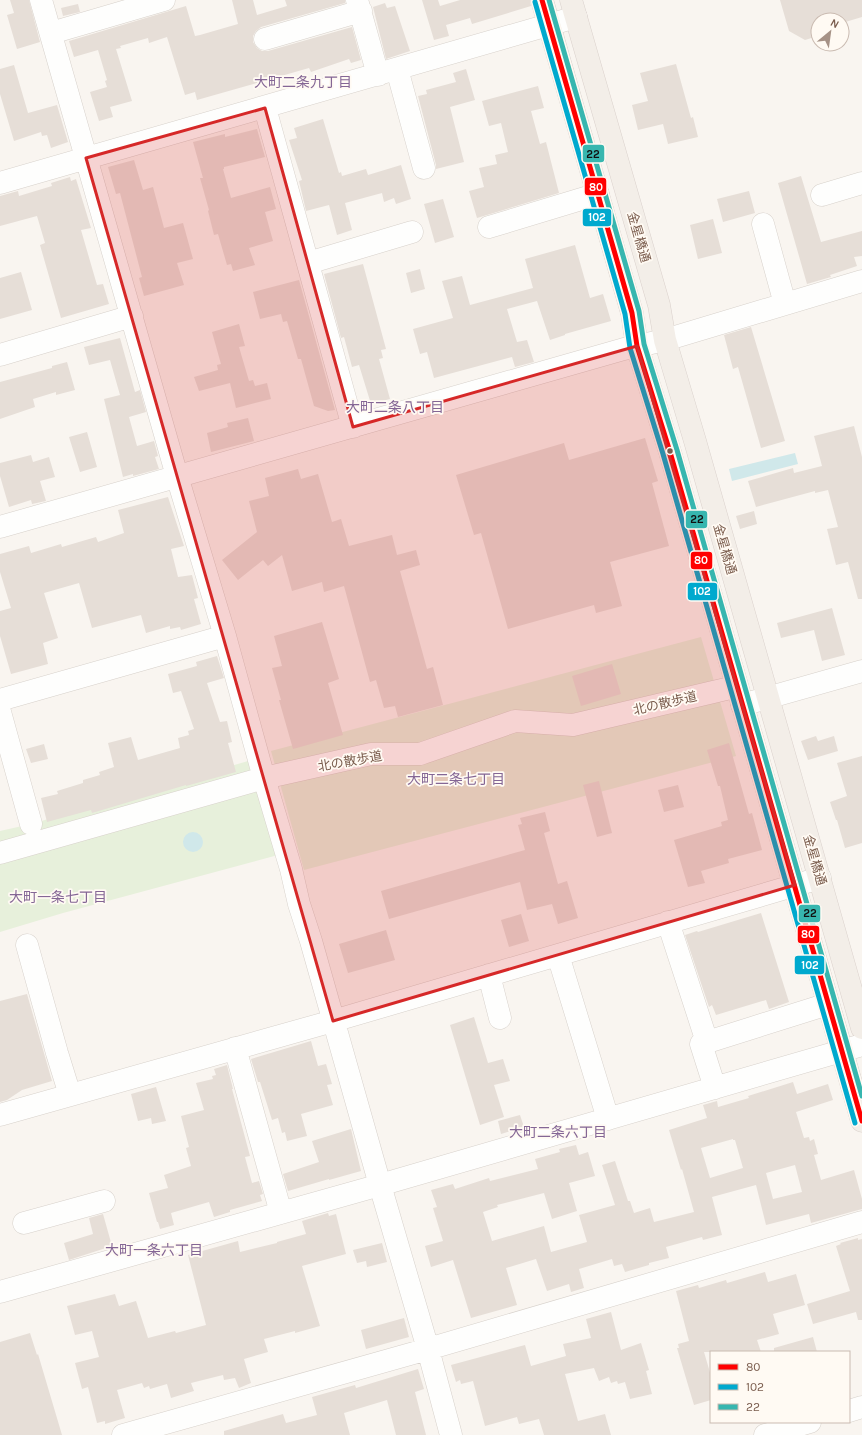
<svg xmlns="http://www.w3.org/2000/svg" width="862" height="1435" viewBox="0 0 862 1435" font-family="Karla,'Noto Sans JP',sans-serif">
	<rect width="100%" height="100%" fill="#f9f5f0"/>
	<path fill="#e7f0db" d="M701 637 736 756 304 870 271 751Z
		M255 759 278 855 63 913 0 932V831L31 824Z"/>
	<path fill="#d0e8ea" d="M795 453 798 464 732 481 729 469Z
		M183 842a10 10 0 1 1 20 0a10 10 0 1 1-20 0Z"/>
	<path fill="#e6ded7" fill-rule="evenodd" d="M10 0H29L40 42 17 49 7 15 14 13Z
		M232 0H253L257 15 287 6 285 0H345V3L261 27 256 31 253 36V42L257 48 262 51H268L352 27 361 60 351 63 349 59 311 72 309 68 197 100 195 92 185 95 167 37 149 43 148 38 120 46 121 48 116 49 132 101 110 107 113 117 99 121 90 92 107 87 105 81 107 80 98 50 74 57 69 41 186 6 195 36 200 35 238 24Z
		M422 0H438L440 6 460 0H530L531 6 472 24 470 18 446 25 449 36 434 40Z
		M780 0H862V17L842 23V20H818V36L805 40 789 31Z
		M385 3 387 8 395 6 410 51 386 59 373 7Z
		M78 4 80 12 63 16 61 8Z
		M676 64 691 118 693 117 698 137 668 144 663 124 638 130 632 105 648 101 640 73Z
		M14 65 28 113 57 105 68 142 51 148 47 135 42 136 41 132 14 141 0 94V69Z
		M466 69 475 100 450 107 464 162 436 169V165L418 96 427 94 426 90 456 82 453 73Z
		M538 86 544 108 531 111 540 144 546 142 559 193 477 218 469 191 484 187 479 168 497 164 495 155 508 152 501 123 489 126 482 101Z
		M323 119 339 173 341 172 342 176 366 169 368 175 401 165 411 199 396 204 394 198 384 202 382 193 345 203 352 230 337 235 329 205 306 211 299 181 302 180 289 140 297 138 294 128Z
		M257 129 265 157 224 167V169H223L231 198 270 187 276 209 265 212 273 241 249 248 255 265 233 271 231 264 227 265 218 234 214 235 208 211 209 210 200 178H203L193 142 225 134V137Z
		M134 160 143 190 153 187 164 228 183 223 193 259 177 263 184 285 144 296 139 278 142 277 120 193 116 194 108 167Z
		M801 176 821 242 862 231V256L854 257 857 266 830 275 831 277 807 284 778 183Z
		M70 177 71 181 76 179 91 228 81 230 97 285 103 284 109 304 61 318 40 245 45 243 37 216 0 226V196L18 191 19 196 52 186 51 183Z
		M749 191 755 213 723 222 717 199Z
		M443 199 454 237 435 243 424 204Z
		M713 219 722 253 698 259 690 225Z
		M575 245 590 298 603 294 611 321 565 334V335L550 340 537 301 507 309 517 342 527 340 534 362 515 367 512 357 434 378 427 352 420 354 413 329 453 318 442 281 462 276 470 305 533 288 525 259Z
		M363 264 386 349 381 350 383 358 379 359 390 399 371 404 359 365 352 367 344 337 341 338 324 274Z
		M420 269 425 289 411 293 406 273Z
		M21 272 32 310 0 319V278Z
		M299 280 335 410 328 411 314 406 301 359H298L287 321 283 322 281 314 260 319 253 292Z
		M239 324 245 346 239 347 249 381 253 380 255 386 267 383 271 399 236 408 230 383 199 391 194 377 218 370 217 365 221 364 212 332Z
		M751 327 785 441 761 448 738 367 733 369 724 335Z
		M120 338 135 392 140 390 146 412 129 417 137 446 154 441 158 456 155 457 159 469 133 476V474L123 477 104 399 120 395 110 360 89 365 84 347Z
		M67 362 75 390 56 395V392L33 399 35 407 0 419V382L52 368V366Z
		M248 418 254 441 211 452 207 433 228 427 227 423Z
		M854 426 862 457V599H858L848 562 836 565 827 529 838 527 828 490 815 493V491L756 507 748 481 793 468 794 473 822 466 814 436Z
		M87 432 97 467 80 472 69 437Z
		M645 438 658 481 652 483 669 546 610 562 622 606 596 613 594 605 508 629 481 533 474 535 456 475 564 443 569 460Z
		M31 455 33 462 49 457 55 477 40 481 46 501 32 504 31 500 9 507 0 476V463Z
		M298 469 301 479 318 474 332 522 341 519 349 546 392 535 397 555 416 550 420 565 400 571 427 669 433 667 443 705 398 717 395 706 384 708 376 680 370 682 344 586 324 592 322 582 292 591 282 555 268 566 263 560 238 580 222 560 257 532 249 501 269 496 265 478Z
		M168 497 184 546 171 549 178 577 192 575 198 598 194 599 201 624 181 630 180 627 170 629V626L146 633 141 615 92 628 79 583 44 593 58 638 43 643 48 664 11 674 0 636V611L11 608 0 572V554L29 546 31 553 61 544 62 547 96 537 98 542 124 533 118 510Z
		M754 511 757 524 740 529 736 516Z
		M832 608 845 655 822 661 814 630 781 638 777 623Z
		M322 622 339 679 328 683 343 735 293 749 279 700H281L272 668 282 666 274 636Z
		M217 656 224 678 207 683 220 722 227 721 232 742 228 743 236 772 186 786V785L92 813 91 810 47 822 41 798 58 794 57 791 83 783V780L100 775 99 772 114 767 108 743 131 737 138 760 180 748 178 738 189 735 188 731 194 729 181 691 173 693 168 674 197 666 196 662Z
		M612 664 621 694 581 706 572 676Z
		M816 736 818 741 834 736 838 751 808 760 801 741Z
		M729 743 749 814 752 813 762 850 728 859 729 863 701 871 705 883 688 887 674 840 722 826 721 822 728 820 720 786H718L707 750Z
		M44 744 48 759 31 763 26 749Z
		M862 756V843L845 848 837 820H836L830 802 847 796 837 763Z
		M599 781 612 833 597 837 583 785Z
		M678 785 684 807 664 812 658 790Z
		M545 812 550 831 544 833 558 884 567 881 578 918 558 924 552 904 527 910 520 882 389 919 381 891 525 850 518 825 522 824 520 818Z
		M761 913 789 1002 769 1009 766 1000 716 1015 712 1005 709 1007 685 935 697 931 698 932Z
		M521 914 529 941 509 947 501 920Z
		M386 930 395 960 348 973 339 944Z
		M27 994 52 1081 22 1090 7 1100 0 1102V1001Z
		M474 1017 488 1063 503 1059 510 1081 494 1085 504 1117 480 1125 450 1025Z
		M311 1041 318 1066 326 1064 332 1084 327 1085 333 1105 301 1114 307 1136 287 1141 285 1132 282 1133 278 1118 272 1120 260 1082H258L251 1059Z
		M227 1065 233 1089H232L250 1156 245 1157 252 1183 259 1181 263 1194 260 1195 262 1201 230 1210V1212L214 1217 209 1202 171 1213 174 1225 160 1229 158 1222H157L149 1193 168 1188 164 1175 191 1166 186 1148 189 1147 181 1116 204 1110 196 1083 213 1079 212 1076 216 1075 214 1069Z
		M793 1082 797 1094 828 1084 833 1100 796 1112 804 1138 809 1137 810 1141 814 1139 818 1154 814 1155 821 1180 854 1170 862 1199V1209L811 1223 809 1214 766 1225 756 1185 712 1197 722 1235 703 1240 702 1237 666 1247 669 1258 649 1263V1265L625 1272 622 1264 614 1266 612 1259 579 1269 584 1288 571 1292 569 1284 547 1291 536 1259 506 1268 517 1305 471 1318 453 1260 431 1267 425 1246 443 1241 433 1208 437 1207 431 1190 453 1184 455 1189 489 1178 490 1181 538 1169 535 1159 560 1152 559 1149 576 1145 579 1155 588 1152 595 1176 569 1183 577 1211 552 1219 544 1193 497 1205 498 1207 483 1212 492 1241 544 1226 551 1252 587 1242 579 1215 615 1205 602 1165 615 1161 628 1201H630L634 1213 650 1208 654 1222 694 1212 682 1169 681 1170 669 1130 707 1118 703 1105 717 1101 718 1107 749 1098 748 1096ZM733 1139V1140H735L743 1168 710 1178 701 1148ZM795 1165 802 1192 773 1199 766 1173Z
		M156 1087 166 1121 152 1124 151 1118 138 1121 131 1094Z
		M520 1115 524 1127 501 1134 498 1121Z
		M351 1129 361 1171 329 1180V1179L288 1191 283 1174 319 1162 312 1141Z
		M328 1213 329 1216 336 1214 346 1254 302 1266 320 1326 295 1333V1331L264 1339 268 1352 244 1359 251 1383 239 1388 235 1378 224 1380 223 1375 191 1383 194 1391 171 1398 167 1384 150 1389 149 1386 144 1388 142 1383 117 1390 125 1418 105 1424V1421L97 1423 88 1387 82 1389 75 1363 99 1357 92 1331 75 1335 67 1306 115 1294 119 1306 136 1301 148 1338 175 1331 176 1333 206 1325 188 1255 238 1241 240 1252 277 1243V1242L306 1234 302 1221Z
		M103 1214 112 1246 69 1260 64 1243 93 1234 89 1218Z
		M858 1238V1240L862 1239V1320H858L856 1312 813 1324 807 1304 850 1291 836 1246 841 1244 840 1243Z
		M382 1243 387 1262 367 1267 366 1261 357 1263 353 1250Z
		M765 1272 768 1282 796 1274 805 1305 773 1314 779 1334 757 1340 761 1352H704L711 1376V1400L694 1405 677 1348H679L678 1344 689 1341 676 1291 698 1285 699 1288 726 1280 727 1283Z
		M611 1312 621 1350 641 1343 649 1370 646 1371 652 1394 630 1399 625 1382 618 1384 617 1381 611 1383 609 1377 599 1381 594 1368 565 1374 578 1421 605 1414 611 1435H544L539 1419 519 1424 517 1417 485 1426 473 1381 461 1384 460 1380 456 1382 451 1365 525 1345 531 1366 566 1356 563 1344 591 1338 586 1319Z
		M404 1318 409 1337 366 1349 361 1330Z
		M30 1333 37 1355 38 1354 62 1435H0V1342Z
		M813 1337 817 1352H774V1348Z
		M418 1369 424 1389 415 1392 426 1435H396L387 1400 344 1413 350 1435H224V1431L283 1414 286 1423 317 1415 312 1397 355 1385 356 1388Z"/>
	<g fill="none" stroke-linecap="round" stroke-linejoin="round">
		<g stroke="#d7d1cb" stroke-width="23">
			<path id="minor" d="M41 0 177 476 225 636 264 778 291 869 299 904 311 941 380 1185 428 1349 451 1435
				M357 0 378 75
				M51 33 164 0
				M265 39 361 11
				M397 69 424 168
				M265 108 353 427
				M0 183 576 17
				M822 195 862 183
				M763 224 785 304
				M489 227 598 194
				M308 263 412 232
				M0 355 132 316
				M0 527 624 349 665 340 862 281
				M0 700 225 636
				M742 705 862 671
				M0 712 31 824
				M0 853 264 778 371 754H420L515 721 573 725 726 689
				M668 922 707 1042
				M27 945 57 1053 70 1095
				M558 955 608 1119
				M489 975 500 1018
				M235 1048 281 1213
				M715 1088 701 1044 828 1004
				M0 1115 333 1021 820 878
				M24 1223 104 1201
				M0 1292 380 1185 862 1045
				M849 1411 862 1407
				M123 1435 428 1349 862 1222
				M765 1435 810 1422"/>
		</g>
		<g stroke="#dad1cc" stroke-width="23">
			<path id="major" d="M542 0 632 313 637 346 670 452 862 1121
				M571 0 659 305 665 340 695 441 862 1028"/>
		</g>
		<use href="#minor" stroke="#fefefd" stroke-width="22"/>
		<use href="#major" stroke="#f3eee8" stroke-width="22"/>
		<g stroke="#fffaf3" stroke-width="8">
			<path id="bus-1" d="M542 0 632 313 637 346 670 452 862 1121"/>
		</g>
		<g stroke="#fffaf3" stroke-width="8">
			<path id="bus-2" d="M535 2 625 314 630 348 663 454 855 1123"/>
		</g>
		<g stroke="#fffaf3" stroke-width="8">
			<path id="bus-3" d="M549 0 639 311 644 344 677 450 862 1096"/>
		</g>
		<use href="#bus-1" stroke="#f00" stroke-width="5"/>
		<use href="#bus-2" stroke="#00a9ce" stroke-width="5"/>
		<use href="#bus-3" stroke="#37b6af" stroke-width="5"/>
	</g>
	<path fill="#d62828" fill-opacity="0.2" stroke="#d62828" stroke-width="3" stroke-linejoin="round" d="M265 108 353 427 637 346 795 885 333 1021 86 158Z"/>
	<circle fill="#7a5c4d" stroke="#fffaf3" stroke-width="1.5" cx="670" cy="451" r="3.5"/>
	<g text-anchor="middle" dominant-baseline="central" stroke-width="3.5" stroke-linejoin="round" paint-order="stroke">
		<g font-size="13" fill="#7a5c4d" stroke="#fffaf3">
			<text transform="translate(639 237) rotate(74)">金星橋通</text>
			<text transform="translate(725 549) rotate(74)">金星橋通</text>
			<text transform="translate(665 703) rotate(-13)">北の散歩道</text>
			<text transform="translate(350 761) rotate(-10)">北の散歩道</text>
			<text transform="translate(815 860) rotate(74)">金星橋通</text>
		</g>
		<g font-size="14" fill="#846695" stroke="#fffaf3">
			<text x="303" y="82">大町二条九丁目</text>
			<text x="395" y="407">大町二条八丁目</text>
			<text x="456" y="779">大町二条七丁目</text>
			<text x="58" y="897">大町一条七丁目</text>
			<text x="558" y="1132">大町二条六丁目</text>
			<text x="154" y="1250">大町一条六丁目</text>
		</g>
	</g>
	<g stroke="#fffaf3" stroke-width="1.5">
		<rect x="582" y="144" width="23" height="19" rx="4" fill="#37b6af"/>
		<rect x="584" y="177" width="23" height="19" rx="4" fill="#f00"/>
		<rect x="582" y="208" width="30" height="19" rx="4" fill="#00a9ce"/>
		<rect x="685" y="510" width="23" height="19" rx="4" fill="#37b6af"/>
		<rect x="690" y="551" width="23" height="19" rx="4" fill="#f00"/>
		<rect x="687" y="582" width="31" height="19" rx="4" fill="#00a9ce"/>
		<rect x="798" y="904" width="23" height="19" rx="4" fill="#37b6af"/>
		<rect x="797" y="925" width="23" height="19" rx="4" fill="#f00"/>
		<rect x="794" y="955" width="31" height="20" rx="4" fill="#00a9ce"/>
	</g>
	<g font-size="11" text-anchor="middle" font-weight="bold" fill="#fff">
		<text x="596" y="191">80</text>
		<text x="597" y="221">102</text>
		<text x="701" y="564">80</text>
		<text x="702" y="595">102</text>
		<text x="808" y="938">80</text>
		<text x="810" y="969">102</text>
	</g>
	<g font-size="11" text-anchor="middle" font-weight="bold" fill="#111">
		<text x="593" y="158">22</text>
		<text x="697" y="523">22</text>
		<text x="810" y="917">22</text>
	</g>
	<rect x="710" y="1351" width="140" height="72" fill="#fffaf3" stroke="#cabbb1"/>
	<rect x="718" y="1364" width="20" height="6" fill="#ff0000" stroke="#cabbb1"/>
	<text x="746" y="1371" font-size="12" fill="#7a5c4d">80</text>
	<rect x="718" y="1384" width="20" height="6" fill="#00a9ce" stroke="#cabbb1"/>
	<text x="746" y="1391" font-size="12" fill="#7a5c4d">102</text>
	<rect x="718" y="1404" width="20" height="6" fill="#37b6af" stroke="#cabbb1"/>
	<text x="746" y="1411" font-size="12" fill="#7a5c4d">22</text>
	<g transform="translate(830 32) rotate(29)"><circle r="19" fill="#fffaf3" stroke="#cabbb1"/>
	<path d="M0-3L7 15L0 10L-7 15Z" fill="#a69286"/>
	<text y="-6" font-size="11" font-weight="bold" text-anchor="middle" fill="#7a5c4d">N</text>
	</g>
</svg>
